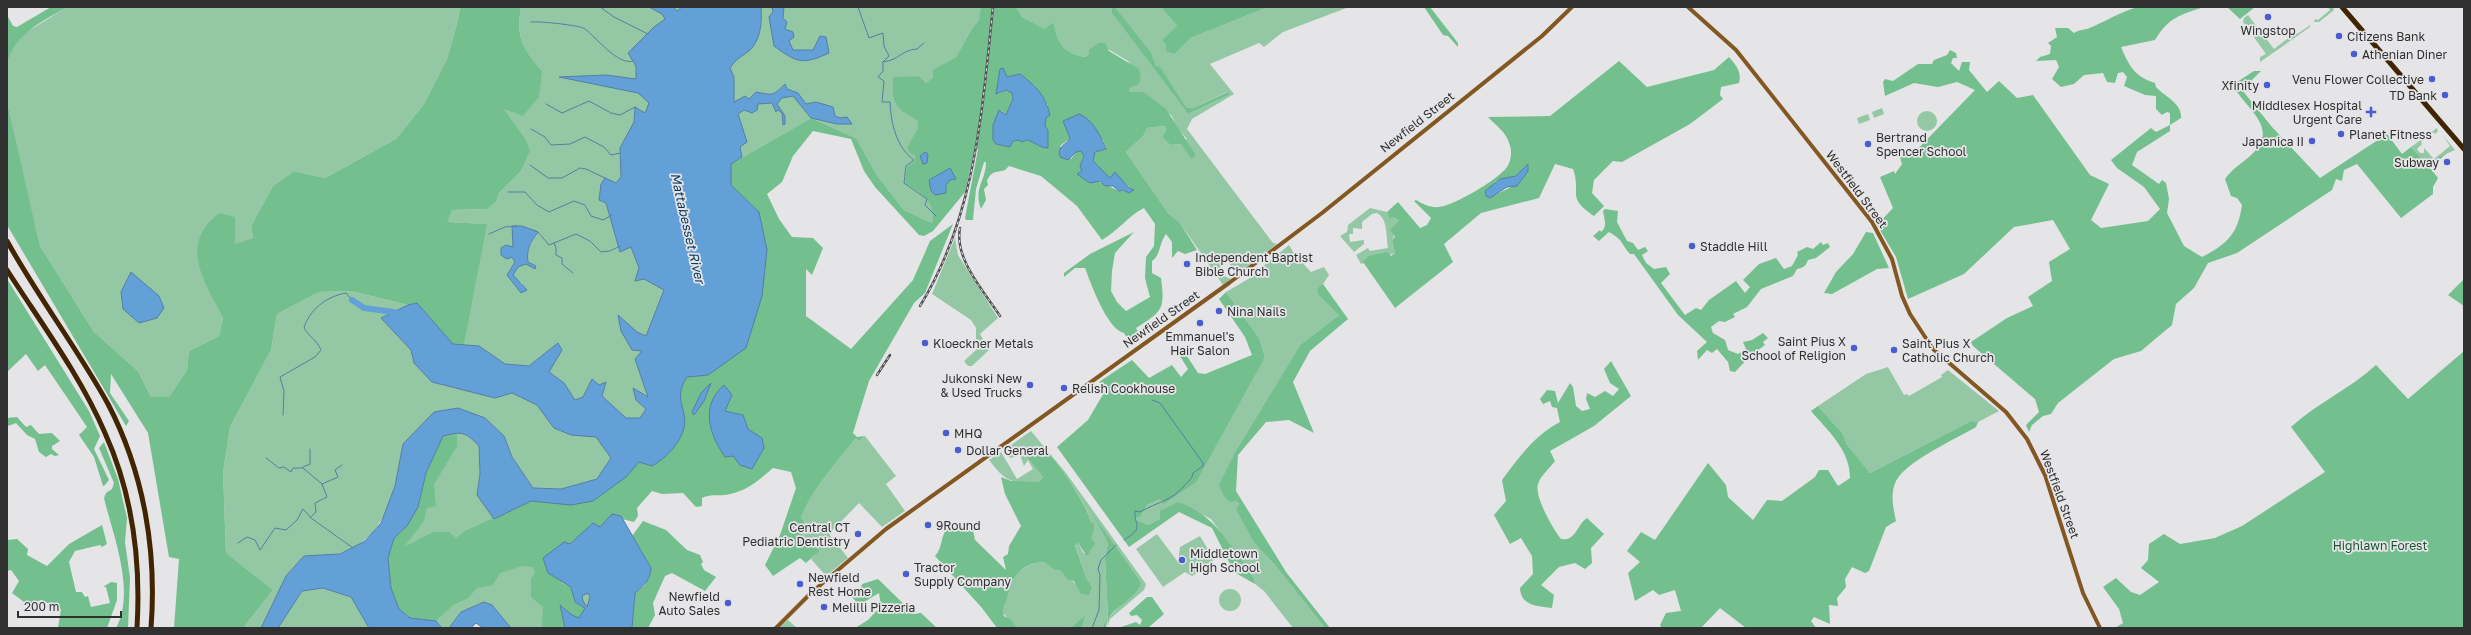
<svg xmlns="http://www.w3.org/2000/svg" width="2471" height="635" viewBox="0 0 2471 635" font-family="'Golos Text',sans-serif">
	<rect width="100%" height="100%" fill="#e5e5e8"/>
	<path fill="#94c8a4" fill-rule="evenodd" d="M67 7H460L458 20 447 59 424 104 396 139 325 178 294 171 273 186 251 226 253 238 235 245 207 286 223 318 219 336 189 351 187 370 169 397H151L138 371 94 332 40 246 18 152 7 102V65L10 51 22 35Z
		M521 7H995L972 28 956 57 934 70 933 77 926 83 919 76 893 78 900 109 912 115 918 122 915 161 905 182C922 193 936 201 932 223L904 210 878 177 856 138 811 118 731 164 696 441 621 516 651 568 635 593 632 628H511L492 605 461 612 449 628H442L388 558 457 432 470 436 479 446 480 474 477 494 593 501 611 458 597 479 561 489 533 488 512 457 504 436 485 418 403 444C395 489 389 536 341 553 331 557 315 556 304 556L286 576 261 628H243L273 590 226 553 223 472 230 427 271 350 277 314 319 292 351 291 408 305 484 233 487 224 446 222 452 210 487 209 496 202 499 193 520 172 525 138 503 108 542 71C522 47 516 39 521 7ZM538 232C532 243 526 249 528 262L536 266 535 269 526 264 518 267 513 275 516 280 522 283 521 293 507 275 515 262 512 257 501 255V248L506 245 513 247Z
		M1016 7H1112L1113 14 1188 114 1229 95 1227 92 1193 108 1186 107 1160 68 1156 66 1150 53 1115 7H1161L1177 26 1175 54 1191 38 1268 7H1349L1283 32 1264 47 1259 43 1210 64 1234 94 1192 119 1187 129 1273 243 1277 244 1237 274 1224 256 1219 261 1224 276 1231 279 1223 285 1180 223 1168 213 1126 152 1144 135 1147 128 1165 126 1166 130 1162 137 1170 145 1181 144 1187 139 1177 128 1172 116 1144 92H1130L1129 88 1139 83 1141 78 1128 61 1098 43 1089 49V54L1085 57C1063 53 1057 45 1054 22L1044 30 1022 17Z
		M2328 7H2333L2334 10 2319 22H2314L2315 19 2318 20 2330 10Z
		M2248 15 2274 49 2295 33 2297 34 2309 26V23L2310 27 2260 62V57L2266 54 2243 22 2244 18Z
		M1882 108 1884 114 1874 118 1872 112Z
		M1917 121a10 10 0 1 1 20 0a10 10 0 1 1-20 0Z
		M1868 114 1870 120 1859 124 1857 118Z
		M2437 128 2438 131 2435 134 2433 132 2421 142 2422 144 2417 149 2420 153H2424V148L2434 159 2450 146 2442 134 2455 150 2433 160 2424 161 2411 147Z
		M1370 208 1387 212 1389 217H1394L1399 221 1392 241 1395 253 1361 264 1356 255 1368 248 1370 251 1388 248C1386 236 1388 219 1377 213L1372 214 1362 222V229L1353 228V234H1349L1350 242 1364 240V244L1354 252 1340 236 1347 232 1348 225Z
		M955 238 958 255 998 318 980 334 989 350 972 366H968L964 361 976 350V328L971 320 932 294Z
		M1289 245 1295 255 1311 272 1324 267 1329 275 1323 284 1317 288 1339 315 1300 345 1235 452 1220 485 1239 504 1255 544 1275 565 1325 628H1293L1264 591 1255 584 1254 578 1211 519 1178 502 1160 519 1148 525 1135 519 1141 516 1147 505 1160 499 1265 357 1259 338 1226 292 1262 271V267Z
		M1888 367 1904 395 1907 394 1909 396 1942 377 1941 375 1948 370 1999 411 1978 422 1971 421 1870 473 1845 444 1843 434 1818 406 1866 374Z
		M1031 431 1066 473 1146 584 1144 590 1110 619 1107 628 1108 619 1141 582 1094 516 1108 543 1105 558 1108 617 1102 628H1082L1085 617H1083L1070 628H1017L1003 613C1008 588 1013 564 1044 562L1054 570 1061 571C1067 579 1073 580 1079 587H1092L1086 577 1075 544 1078 543 1084 554 1095 525 1091 522C1087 503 1059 467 1046 451L1044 449 1034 465 1043 477 1038 482C1011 484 1005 481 989 460L1001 452 1017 479 1033 469 1028 460 1024 466 1020 455 1010 458 1004 450Z
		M865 436 896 476 886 484 905 511 882 527 859 503 829 534 848 558 826 576 811 559 818 551 801 532 806 525 801 517C814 486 836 464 856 438L859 441Z
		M1157 534 1178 562 1180 547 1200 536 1213 558 1212 564 1192 576 1185 572 1163 587 1136 549Z
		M323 588 351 597 369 628H278L302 591Z
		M1219 600a11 11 0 1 1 22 0a11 11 0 1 1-22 0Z
		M788 620 797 628H779Z"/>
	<path fill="#73bf8d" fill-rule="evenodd" d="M51 7H67C42 22 13 34 7 65V15L13 26 17 27Z
		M460 7H521C516 39 522 47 542 71L539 97 523 116 504 109 525 138 530 151 520 172 499 193 496 202 487 209 452 210 447 222 487 224 464 344H453L417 303 408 305 351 291 319 292 277 314 271 350 230 427 223 472 226 553 273 590 243 628H174L179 559 169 557 148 433 111 374 110 393 129 421 126 426 7 225V102L40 246 94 332 138 371 151 397H169L187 370 189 351 219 336 223 318C211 293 185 257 204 229 207 223 214 218 219 213L235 217V244L253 238 251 226 273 186 294 171 325 178 396 139 424 104 447 59 458 20Z
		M981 7H1016L1022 17 1044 29 1054 22C1057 44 1063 53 1085 57L1089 54V49L1098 43H1105L1109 51 1139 69 1141 78 1139 84 1129 88 1130 92H1144L1166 109 1195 154 1194 158H1191L1181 144 1170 145 1162 137 1166 130 1165 126 1147 128 1144 135 1126 152 1168 213 1180 223 1197 250 1185 254 1178 251 1172 258V242L1166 234C1159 243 1161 255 1152 261V273L1161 278C1165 309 1163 311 1136 328L1142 338 1132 346 1124 333C1107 329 1091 284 1085 268H1075L1064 277V273L1090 254 1134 232 1115 253 1112 271 1111 291 1117 302 1126 311 1150 297 1145 278 1146 257 1154 246 1155 224 1144 208C1128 216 1118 231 1102 240L1077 206 1041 176 1009 166 1005 170C995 173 992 170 987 181L988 185 984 189 986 200 981 209C973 188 986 181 986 162H984L976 189 973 220H966L965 218 978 149 975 148 965 192 933 231 924 236 919 235 875 187 864 171 851 139 813 131 793 156 782 182 767 194 779 219 792 237 813 238 823 248 812 275 806 269V316L851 349 913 280 930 241 953 224 925 293 914 303 869 381 853 433 857 437 865 436 859 441 856 438C836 464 814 486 801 517L806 525 801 533 819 551 806 563 800 558 773 576 765 565 780 535 796 488 791 472 773 468C759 480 748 490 730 494 720 497 712 493 702 498V506L696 507 683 493 662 494 652 491 637 508 638 516 634 522 622 519 620 516 600 527 593 523 570 544 561 583 571 587 575 602 585 608 579 618 572 615 561 605 565 628H542L543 607 531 597V578L535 574 533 567 522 566 500 573 493 585 477 588 468 598 453 605 436 621 410 618 399 609 391 588 388 558 394 538 407 526 418 507 426 473 443 436 457 432V446L434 484 436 506 427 508 424 521 404 547 433 532H449L456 538 465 531 531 501 571 505 626 477 639 462 643 463 684 428 680 388 687 377 708 375 759 212 731 185V164L811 118 856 138 878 177 904 210 932 223C936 201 921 193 905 183L907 167 915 161V155L910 153 907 148 917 130 918 122C913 116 905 114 900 109 891 100 893 88 893 77L919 76 926 83 933 77V70L956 57 972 28 979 21ZM1007 77 1034 85 1048 105 1045 126 1048 130 1042 147 1028 140 1022 142 1019 140 1013 141 1001 110 1006 115 1013 99 1012 93 1006 90 998 94ZM1067 130 1103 140 1106 148 1095 152 1093 161 1110 178 1113 176 1134 190 1119 191 1080 173 1082 171 1080 166 1084 155 1081 151 1076 152 1071 159 1060 146 1070 138ZM948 171 956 179 950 180 945 185 931 188 929 180Z
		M1112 7H1115L1151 53 1156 66 1160 67 1186 107 1193 108 1228 92 1229 95 1188 114 1112 13Z
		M1161 7H1268L1191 38 1175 54 1166 51V44L1162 40 1177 26Z
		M1424 7H1430L1458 43V47L1448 36 1443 35Z
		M2138 7H2204C2180 15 2169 17 2155 40L2121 47C2129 66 2135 77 2155 83L2156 87C2165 97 2182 103 2181 118L2170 125V131L2137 152 2132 165 2159 184 2162 180 2166 183 2169 199 2167 213 2184 246 2202 257C2228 244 2238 233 2242 205L2237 198 2231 196 2225 179C2231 170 2242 163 2250 156 2280 130 2250 112 2235 89L2237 82 2254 71H2261L2242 90 2272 127 2320 178 2387 134 2402 154 2411 147 2424 161 2433 160 2447 153 2430 168 2438 178 2433 187V194L2401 218 2357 164 2344 170 2342 181 2336 179 2332 190 2237 253 2208 263 2194 288 2176 304 2172 325 2141 351 2114 359 2058 403 2051 414 2043 416 2032 425 2029 432 2026 425 2039 412 2035 399 1973 346 1971 342 2007 318 2033 306 2028 297 2052 281 2049 262 2070 249 2053 220 2014 227 1964 274 1908 299 1896 257 1877 225 1893 208 1880 177 1894 171 1895 174 1902 164 1899 154 1909 158 1975 90 1957 82 1938 87 1914 83 1885 96 1883 82 1885 79 1893 81 1918 64H1932L1934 60 1947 55 1950 50 1956 53 1957 58H1953L1951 63 1959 71 1962 62H1970L1969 70 1987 92 1999 81 2017 98 2033 95 2090 175 2109 184 2091 220 2101 228 2148 221 2160 209 2144 187 2117 168 2111 160 2151 128 2156 132 2170 125V113L2167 112 2162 115 2156 109V96L2145 95 2124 86 2127 77 2123 72 2118 73 2115 83 2107 82 2103 73 2084 75 2074 84 2061 87 2052 79 2059 67 2056 60 2036 61 2040 57 2050 54 2051 46 2048 43 2057 37 2055 28H2068L2074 33C2080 29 2086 30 2092 27 2108 20 2120 12 2138 7Z
		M2227 7H2255L2240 19Z
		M1729 57C1736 65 1742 72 1739 83L1721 87 1720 95 1723 99 1690 124 1622 162 1613 161 1594 180 1592 193 1604 206 1594 216C1565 196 1582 194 1573 169L1555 164 1539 198 1481 213 1444 244 1453 262 1395 308 1363 262 1369 256 1388 252 1391 256 1395 253 1392 241 1395 236 1390 230 1399 221 1394 217 1389 218 1387 212 1398 202 1420 228 1427 225 1431 218 1414 201 1416 200C1423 204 1430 208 1439 207 1453 206 1499 179 1507 167 1511 162 1512 151 1510 146 1507 132 1496 126 1488 117L1550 116 1619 61 1647 87 1714 70ZM1529 165 1519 183 1493 196 1485 194 1496 181 1515 177Z
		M1605 209 1618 211 1617 222 1627 241 1633 243 1638 250 1645 247 1648 251 1642 255 1646 263 1654 269 1666 267 1670 274 1661 283 1685 315 1696 308 1701 310 1709 300 1736 281 1745 293 1750 287 1743 280 1759 264 1776 258 1784 269 1792 266 1798 255 1797 252 1807 247 1813 249 1821 242 1823 245 1828 243 1830 247 1816 258 1808 260C1806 266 1803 268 1797 269L1793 276 1761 289 1747 307 1733 314 1735 317 1725 322 1719 321 1711 327 1713 333 1725 340 1728 350 1738 354 1746 349 1743 342 1752 340 1763 333 1768 338 1763 342 1765 345 1750 356 1735 372 1730 371 1728 362 1717 349 1712 353 1707 350 1698 360 1697 351 1707 342 1678 315 1634 254H1630C1620 242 1624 241 1609 232L1599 241 1593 236 1600 230 1601 232C1608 226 1604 219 1603 211Z
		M1866 232 1873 233 1889 268 1877 269 1832 294 1824 293 1836 272 1853 254Z
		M7 279 89 411 100 436 94 449 109 480 105 485 103 486 94 457 79 435 87 427 45 365 38 371 26 354 7 372Z
		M2464 279V306L2448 295Z
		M1323 284 1348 319 1310 351 1293 382 1314 433 1289 420 1266 422 1238 455 1236 491 1286 572 1330 628H1325L1275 565 1255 544 1236 509 1239 504 1236 501 1230 502 1224 496 1219 485 1235 452 1300 345 1339 315 1318 294 1317 288Z
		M1226 292 1259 338 1265 357 1196 482 1164 504 1160 499 1147 505 1141 516 1135 519 1148 525 1160 519V511L1178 502C1216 515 1231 547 1254 578L1255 584 1234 572 1212 528 1179 512 1129 547 1057 447 1088 420 1105 391V387L1099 382 1132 360 1149 378 1172 365 1181 377 1188 369 1178 353 1183 350 1198 373 1205 374 1252 355 1245 337 1219 299Z
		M2464 351V628H2115L2123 623 2119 609 2103 587 2116 578 2131 592 2140 595 2159 582 2141 568 2148 560 2149 544 2164 534 2180 544 2215 538 2242 526 2325 472 2291 427C2317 403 2350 389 2376 365L2408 399Z
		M1611 361 1631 396 1594 426 1550 451 1555 461C1549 469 1541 475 1538 484 1534 496 1553 529 1561 539 1576 542 1577 524 1587 518L1604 534 1591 548 1592 563 1585 569 1575 563 1559 567 1541 585 1554 595 1552 608C1537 606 1521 606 1520 588L1533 574 1532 556 1521 538 1510 544 1494 515 1506 501 1502 480C1519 457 1534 436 1560 422L1557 408 1552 407 1550 401 1543 404 1540 399 1547 390 1555 391 1558 403 1570 383 1573 387 1576 406 1582 411 1590 409 1586 399 1587 393 1595 397 1605 391 1613 396 1619 389 1610 383 1604 369Z
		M1818 406 1843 434 1846 444 1870 473 1971 421 1978 422 1976 427C1957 438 1905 462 1896 481 1890 494 1893 507 1896 521L1886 527 1869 571 1865 573 1852 567 1845 579 1846 587 1837 598 1838 606 1829 605 1830 624 1814 617 1811 621 1816 628H1746L1720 608 1701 628H1662L1660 625 1666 613 1681 611 1675 590 1659 595 1653 590 1635 601 1628 573 1640 562 1627 551 1641 532 1655 540 1708 463 1726 485 1728 497 1753 520 1767 500 1782 501 1815 477 1819 470H1828L1838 486 1850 478C1850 450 1829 432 1811 411Z
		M17 417 26 427 31 425 39 434 52 433 60 441 52 446V449L59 455 55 456 51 454 46 457 39 452 35 439 27 435 16 423 8 426 7 432V418Z
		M104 442 118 479 127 518 125 542 130 578 128 628H116C136 591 113 536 104 498L106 493 112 489 114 483 99 448Z
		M1044 449C1057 460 1088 507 1091 522L1095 525 1091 539 1095 543 1087 556 1078 543 1075 545 1086 577 1092 587 1089 595 1081 594 1074 581 1068 580 1061 571 1054 570 1044 562C1021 563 1012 577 1007 598 1005 604 1002 611 1004 616L1010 619 1017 628H997L982 608 935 556C943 548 940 536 948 527L973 530 975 540 1006 570 1003 557 1008 554 1009 546 1021 526 1005 494 1001 477 1011 481 1038 482 1043 477 1028 458Z
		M1092 513 1141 582C1137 601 1107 607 1106 628H1102L1108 617 1105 558 1108 543Z
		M643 521 666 530 687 550 700 555 703 562 701 564 704 570 716 577 705 591 672 573 665 576 653 603 655 615 648 628H632L635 593 645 585 651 568 632 536Z
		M102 525 107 544 102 547 100 545 75 551 69 562 76 592H82L85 597 88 596 91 607 110 603 106 587H103L111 582 117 583V600L107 628H58L61 609 41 600 28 605 12 593 19 581 11 570 7 571V540L17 539 28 549 27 555 47 566 69 544Z
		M878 579 914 614 921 613 937 628H855L868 620 881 606 879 593 859 605 852 597 860 591 862 584Z
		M1147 597H1152L1164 614 1148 628H1118L1136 622 1140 625 1142 620 1137 615 1131 616 1129 613Z
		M1083 617H1085L1082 628H1070Z"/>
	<path fill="#63a0d7" stroke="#547ea5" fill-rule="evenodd" d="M649 7H673L677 11 682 7H761C762 22 761 40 749 51 742 56 735 60 730 68L734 77V102L745 96 749 99 756 92C773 95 772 97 785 84L787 89 798 93 806 104 816 102 833 107 835 116 840 118 847 117 852 124H837L811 118 793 96 782 98 777 104 785 116V124L783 125 782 113 778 110 776 112 772 103 758 104 757 110 752 113 744 110 738 114 747 142 740 147 742 157 731 164V185L759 212 767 250 762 296 746 348 708 375 687 377C672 400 688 408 684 428 680 444 665 459 652 466L639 462 626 477 593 501 571 505 531 501 494 519 477 495 480 474 479 446C466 432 461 431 443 436L426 473 418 507 407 526 394 538 388 558 391 588 399 609 410 618 436 621 442 628H369L351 597 323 588 302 591 278 628H261L286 576 304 556 340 554 365 541 381 523 395 486 403 444 434 412 458 408 485 418 504 436 512 457 533 488 561 489 597 479 611 458 596 437 571 435 554 428 537 405 512 393 495 398 432 382 414 363 411 350 381 318 408 305 417 303 453 344 479 346 505 364 529 366 558 343 562 350 549 372 564 383 575 400 583 397 592 379 599 385 606 382 602 396 626 418H640L646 409 636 400 633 388 648 397 635 359 642 351 632 350 621 331 618 315 637 332 646 336 664 290 644 279 635 281 639 268 631 247 620 252 606 203 599 200 601 184 605 178 616 183 621 177 620 148 634 122 635 107 645 113 649 103 638 93 559 77 606 75 636 79V66L628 53 654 27 665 19 662 14Z
		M772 7H784L783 18 787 22 785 29 793 32 794 37 789 41 793 50H813L820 36 826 37 829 53C803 65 797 63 774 46L769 17 773 12Z
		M1003 68 1007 77 1020 74C1035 85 1046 96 1050 115L1046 118 1045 126 1048 130V148L1042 147 1028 140 1021 142 1019 140 1013 141 1010 147 996 144 993 140V125L999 110 1006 115 1013 99 1012 93 1006 90 996 94 1000 69Z
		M1079 114C1093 119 1101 137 1106 149L1095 152 1093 161 1110 178 1115 172 1128 187 1134 190 1129 193 1123 190 1119 191 1113 186H1105L1100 181 1090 183 1077 174 1082 171 1080 166 1084 156 1081 151 1076 152 1068 160 1060 157C1057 146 1065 146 1070 138L1063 121Z
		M925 152 928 154 927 163 923 164 920 156Z
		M1528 164V171L1517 186 1507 187 1490 198 1486 196 1485 191 1500 179 1516 176Z
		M950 168 956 179 950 180 946 185V193L935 195 931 191 929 180Z
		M512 226H522L538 232C531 242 526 249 528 262L536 266 535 269 526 264 518 267 513 275 527 290 521 293 507 275 515 262 512 257 507 259 501 255V248L506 245 513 247Z
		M131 272 159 296 164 308 157 318 139 323 123 309 121 292Z
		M711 383 704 401 694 415 692 412 701 393Z
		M724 385 732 395 725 411 743 415 748 429 762 438 764 448 752 469 740 465 733 456 725 457C709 434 700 406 724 385Z
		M612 514 621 516 651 568C650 581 644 585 635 593L632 628H562H565L560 605 572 615 579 618 585 608 575 602 571 587 548 573 543 558 564 542 570 544 593 523 600 527ZM588 593 590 597 587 607 583 601 582 596Z
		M484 602 492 605 511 628H483L476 623 471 628H449L461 612Z"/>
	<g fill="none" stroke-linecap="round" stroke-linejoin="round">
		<path stroke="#547ea5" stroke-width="1" d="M600 7 614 17 648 34
			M858 7 869 38 883 33 884 46 889 56 883 62V71L878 77 884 81 882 102H890C891 123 896 147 914 160L906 166 904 183 927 199 925 205 936 216
			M531 22C538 21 580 25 585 29 596 37 618 66 633 61
			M883 62C900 60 901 50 917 49L924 43
			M546 104 562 113 589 101 611 113 620 115 635 107
			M531 129 545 137 551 145 570 144 585 137 604 147 611 155 620 153
			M530 165 548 178H562L580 168 586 169 605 178
			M508 192H525L537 205 549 212 574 201 585 205 591 216 603 220 612 215
			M533 230 538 232 549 245 576 234 590 241 601 252 610 251 620 246
			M489 234 505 227 517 226
			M554 243 556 248V255L562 258V264L573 273
			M283 415 284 391 280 377 315 357 321 350C317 340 309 337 304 328 309 310 327 296 346 293L352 300
			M266 458 279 468 284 467 291 472 293 468H303L322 484 327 497 315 503 316 512 311 517
			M303 467 310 464V449
			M322 484 338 477 335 470 342 465
			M1124 540C1145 527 1134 527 1135 511L1140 512C1157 502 1172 501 1185 485 1189 480 1192 480 1193 473L1203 466V463L1160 403 1152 400
			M238 543 247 537 255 540 260 550 275 528 286 530 297 520 303 509 311 518 353 548
			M1092 628 1099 610 1100 575 1098 569 1101 560 1116 545"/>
		<path stroke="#63a0d7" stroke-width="6" d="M352 300 364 308 394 312 399 316"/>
		<path stroke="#835722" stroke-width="4" d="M1688 7 1736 50 1872 222 1892 259 1902 296 1910 314 1933 349 2006 412 2027 439 2045 475 2083 593 2100 628
			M776 628 811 593 886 529 1229 283 1322 213 1542 36 1572 7"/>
		<path stroke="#412400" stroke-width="5" d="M2342 7 2464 149
			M7 241C38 297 77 348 108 404 144 473 157 551 151 628
			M7 270C41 323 80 375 105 433 133 495 141 561 137 628"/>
		<g stroke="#525254" stroke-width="2.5">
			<path id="rail" d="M960 228C954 259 984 291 1000 316
				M920 306C976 215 982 110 993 7
				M877 375 890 355"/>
		</g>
		<use href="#rail" stroke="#e5e5e8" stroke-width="1" stroke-dasharray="3" stroke-linecap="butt"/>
	</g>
	<g fill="#495cd1" stroke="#e5e5e8" stroke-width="1.5">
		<circle cx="2268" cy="17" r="4"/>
		<circle cx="2339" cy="36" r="4"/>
		<circle cx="2354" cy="54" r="4"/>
		<circle cx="2432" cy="79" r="4"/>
		<circle cx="2267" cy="85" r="4"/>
		<circle cx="2445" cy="95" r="4"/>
		<path d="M2369 106h4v4h4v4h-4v4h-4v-4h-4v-4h4z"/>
		<circle cx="2341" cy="134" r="4"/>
		<circle cx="2312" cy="141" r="4"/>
		<circle cx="1868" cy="144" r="4"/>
		<circle cx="2447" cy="162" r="4"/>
		<circle cx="1692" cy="246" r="4"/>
		<circle cx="1187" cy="264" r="4"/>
		<circle cx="1219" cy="311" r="4"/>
		<circle cx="1200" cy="323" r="4"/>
		<circle cx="925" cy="343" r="4"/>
		<circle cx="1854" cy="348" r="4"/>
		<circle cx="1894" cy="350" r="4"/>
		<circle cx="1030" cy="385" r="4"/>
		<circle cx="1064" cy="388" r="4"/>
		<circle cx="946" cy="433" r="4"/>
		<circle cx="958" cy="450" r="4"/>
		<circle cx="928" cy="525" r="4"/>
		<circle cx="858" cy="534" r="4"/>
		<circle cx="1182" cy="560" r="4"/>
		<circle cx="906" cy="574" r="4"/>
		<circle cx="800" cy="584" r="4"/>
		<circle cx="728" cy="603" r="4"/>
		<circle cx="824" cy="607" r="4"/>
	</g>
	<g text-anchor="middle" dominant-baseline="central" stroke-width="3.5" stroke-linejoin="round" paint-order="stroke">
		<g font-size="12" fill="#303031" stroke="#e5e5e8" text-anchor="start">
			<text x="2268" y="30" text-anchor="middle">Wingstop</text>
			<text x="2347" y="36">Citizens Bank</text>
			<text x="2362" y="54">Athenian Diner</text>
			<text x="2424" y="79" text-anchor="end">Venu Flower Collective</text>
			<text x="2259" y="85" text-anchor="end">Xfinity</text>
			<text x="2437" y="95" text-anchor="end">TD Bank</text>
			<text x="2362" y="105" text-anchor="end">Middlesex Hospital<tspan x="2362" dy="14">Urgent Care</tspan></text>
			<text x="2349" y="134">Planet Fitness</text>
			<text x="1876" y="137">Bertrand<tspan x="1876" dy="14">Spencer School</tspan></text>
			<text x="2304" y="141" text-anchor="end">Japanica II</text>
			<text x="2439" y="162" text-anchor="end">Subway</text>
			<text x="1700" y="246">Staddle Hill</text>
			<text x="1195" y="257">Independent Baptist<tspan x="1195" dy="14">Bible Church</tspan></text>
			<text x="1227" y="311">Nina Nails</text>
			<text x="1200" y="336" text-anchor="middle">Emmanuel's<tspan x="1200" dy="14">Hair Salon</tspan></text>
			<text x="1846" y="341" text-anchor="end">Saint Pius X<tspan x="1846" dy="14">School of Religion</tspan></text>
			<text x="933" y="343">Kloeckner Metals</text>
			<text x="1902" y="343">Saint Pius X<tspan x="1902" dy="14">Catholic Church</tspan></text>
			<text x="1022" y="378" text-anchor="end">Jukonski New<tspan x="1022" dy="14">&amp; Used Trucks</tspan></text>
			<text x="1072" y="388">Relish Cookhouse</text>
			<text x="954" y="433">MHQ</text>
			<text x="966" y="450">Dollar General</text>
			<text x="936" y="525">9Round</text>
			<text x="850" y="527" text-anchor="end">Central CT<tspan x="850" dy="14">Pediatric Dentistry</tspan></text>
			<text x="1190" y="553">Middletown<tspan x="1190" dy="14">High School</tspan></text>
			<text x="914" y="567">Tractor<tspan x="914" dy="14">Supply Company</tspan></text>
			<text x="808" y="577">Newfield<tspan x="808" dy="14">Rest Home</tspan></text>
			<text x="720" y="596" text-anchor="end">Newfield<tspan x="720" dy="14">Auto Sales</tspan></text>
			<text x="832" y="607">Melilli Pizzeria</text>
		</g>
		<g font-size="12" fill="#303031" stroke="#e5e5e8">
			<text transform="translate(1417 122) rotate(-38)">Newfield Street</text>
			<text transform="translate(1857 189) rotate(53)">Westfield Street</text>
			<text transform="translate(1161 319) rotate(-35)">Newfield Street</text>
			<text transform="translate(2060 494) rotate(70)">Westfield Street</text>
		</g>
		<g font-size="12" fill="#1b5332" stroke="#e5e5e8">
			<text x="2380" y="545">Highlawn Forest</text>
		</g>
		<g font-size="13" font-style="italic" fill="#07365b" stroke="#e5e5e8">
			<text transform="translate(688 228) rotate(77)">Mattabesset River</text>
		</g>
	</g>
	<rect width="2471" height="635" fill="none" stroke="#303031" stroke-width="16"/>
	<path d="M18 611v6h103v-6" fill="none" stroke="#303031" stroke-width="2"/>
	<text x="24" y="611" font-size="12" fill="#303031" stroke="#e5e5e8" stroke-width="3" paint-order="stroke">200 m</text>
</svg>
